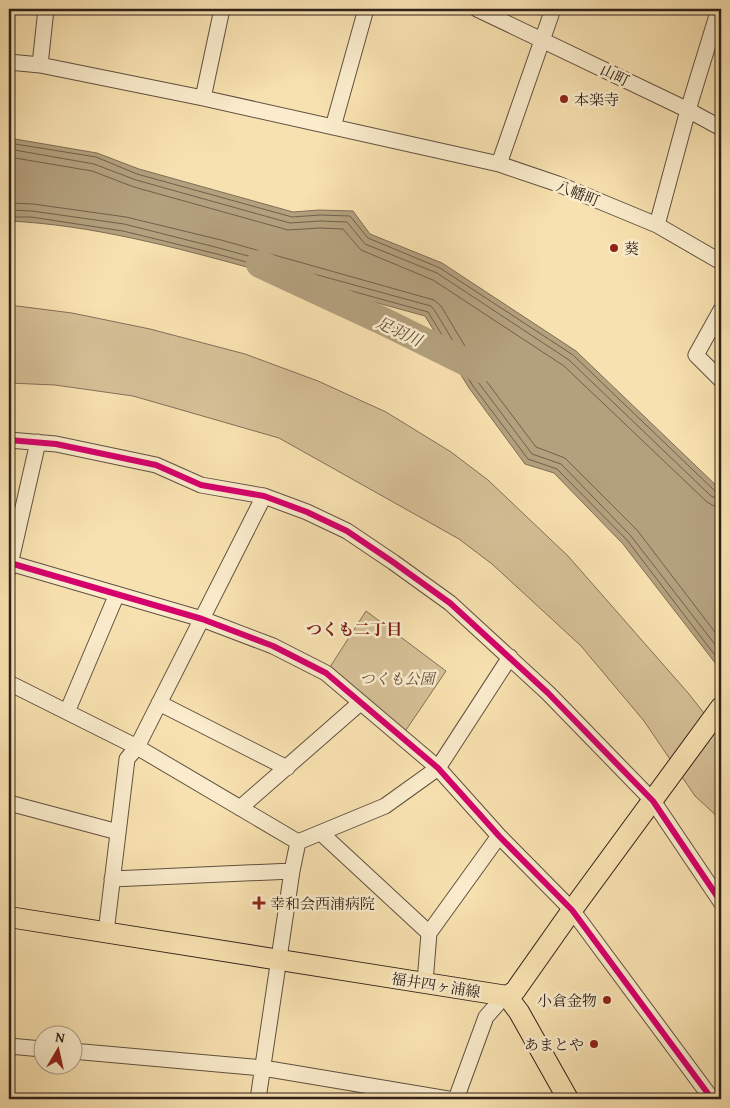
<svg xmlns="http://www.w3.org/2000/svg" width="730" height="1108" viewBox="0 0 730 1108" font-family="'Gentium Book Plus','Noto Serif JP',serif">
	<rect width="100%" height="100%" fill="#f8e1b0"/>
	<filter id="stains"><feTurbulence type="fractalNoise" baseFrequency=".004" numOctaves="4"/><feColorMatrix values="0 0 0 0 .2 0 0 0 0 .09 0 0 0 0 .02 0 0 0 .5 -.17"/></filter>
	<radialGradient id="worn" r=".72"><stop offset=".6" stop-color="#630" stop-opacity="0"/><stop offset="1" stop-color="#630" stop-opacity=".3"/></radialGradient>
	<path fill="#d6c097" stroke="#827059" d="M9 305 72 313 150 329 245 354 318 381 386 412 451 452 488 480 568 556 689 694 721 735V820L695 796 644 721 581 646 492 564 459 539 279 438 133 396 55 385 9 383Z
		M366 611 446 671 404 733 330 667Z"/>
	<path fill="#b3a07d" stroke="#7e6d56" d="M9 138 97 153 139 169 293 212 319 210 353 211 370 234 442 263 576 351 721 490V657L716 664 623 544 554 473 525 464 469 388 425 316C368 300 311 285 254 269 174 247 92 225 9 221Z"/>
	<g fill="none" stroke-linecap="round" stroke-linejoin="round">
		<path stroke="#70604c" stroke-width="1" d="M9 143 96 157 137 174 292 217 320 215 350 216 368 238 440 268 573 355 716 492 721 493
			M9 149 94 164 136 180 290 223 320 221 347 222 365 244 437 273 569 360 711 496 721 500
			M9 157 92 171 134 187 288 230 320 228 343 229 361 250 433 280 564 366 707 502 714 506 721 507
			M9 203 33 204 126 217 221 240 434 300 441 306 484 378 536 447 565 458 637 530 721 640
			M9 210 32 211 124 224 219 248 431 306 435 311 478 382 532 454 561 464 631 536 717 647 721 648
			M9 217H31L123 231 217 254 428 312 473 386 528 459 557 469 627 540 714 654H721"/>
		<path stroke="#b3a07d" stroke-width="28" d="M260 264 385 322 480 369"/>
		<g stroke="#605140" stroke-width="17">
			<path id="minor" d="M477 9 688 110 721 128
				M9 62 40 65 203 98 499 164 558 184 657 225 721 262
				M40 65 46 9
				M203 98 222 9
				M333 127 366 9
				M499 164 553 9
				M657 225 688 110 719 9
				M721 310 696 355 721 380
				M9 440 56 444 156 465 201 485 264 496 307 512 347 531 393 562 450 603 548 693 653 801 721 902
				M10 563 202 619 273 646 326 673 438 768 499 836 572 910 712 1099
				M9 569 38 442
				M9 683 137 747 298 842
				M159 703 287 768
				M67 712 117 594
				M9 803 118 832
				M240 808 360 703
				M321 833 429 933 425 982
				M112 879 292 871
				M106 932 127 759 137 747 264 496
				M429 933 499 836
				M9 1046 42 1049
				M72 1051 263 1068 448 1099
				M258 1099 292 871 298 842 385 806 438 768 510 657
				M456 1099 486 1017 500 1001 507 996"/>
		</g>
		<g stroke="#2e211b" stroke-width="22">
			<path id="major" d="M9 917 507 996 515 991 572 910 721 707
				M507 996 519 1012 568 1099"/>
		</g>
		<use href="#minor" stroke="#faeccc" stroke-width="15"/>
		<use href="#major" stroke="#f8e1b0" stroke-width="20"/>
		<g stroke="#faeccc" stroke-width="9">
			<path id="cycleway" d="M9 440 56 444 156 465 201 485 264 496 307 512 347 531 393 562 450 603 548 693 653 801 721 902
				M10 563 202 619 273 646 326 673 438 768 499 836 572 910 712 1099"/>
		</g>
		<use href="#cycleway" stroke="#d6006c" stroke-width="6"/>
	</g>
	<g fill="#8f2418" stroke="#faeccc" stroke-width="2">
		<circle cx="564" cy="99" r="5"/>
		<circle cx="614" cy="248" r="5"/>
		<path d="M256.5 895.5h5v5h5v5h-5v5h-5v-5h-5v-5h5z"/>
		<circle cx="607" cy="1000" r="5"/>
		<circle cx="594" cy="1044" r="5"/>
	</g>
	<g text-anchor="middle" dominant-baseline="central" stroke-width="5" stroke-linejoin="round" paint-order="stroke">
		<g font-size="15" fill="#2e211b" stroke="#faeccc">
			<text transform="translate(615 75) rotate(26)">山町</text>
			<text transform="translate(578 193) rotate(22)">八幡町</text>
			<text transform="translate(436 985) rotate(9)">福井四ヶ浦線</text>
		</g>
		<g font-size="15" fill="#2e211b" stroke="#faeccc" text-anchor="start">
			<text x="574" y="99">本楽寺</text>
			<text x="624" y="248">葵</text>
			<text x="270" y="903">幸和会西浦病院</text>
			<text x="597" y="1000" text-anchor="end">小倉金物</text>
			<text x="584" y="1044" text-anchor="end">あまとや</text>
		</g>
		<g font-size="15" font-style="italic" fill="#605140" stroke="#faeccc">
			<text x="397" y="678">つくも公園</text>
		</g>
		<g font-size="16" font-style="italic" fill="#5d4d3d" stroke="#faeccc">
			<text transform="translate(399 331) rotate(25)">足羽川</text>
		</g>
		<g font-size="16" font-weight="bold" fill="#7a1f14" stroke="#faeccc">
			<text x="354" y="629">つくも二丁目</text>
		</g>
	</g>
	<rect width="730" height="1108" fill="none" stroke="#f8e1b0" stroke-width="30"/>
	<rect x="10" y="10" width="710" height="1088" fill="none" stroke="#2e211b" stroke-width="2.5"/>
	<rect x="15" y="15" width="700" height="1078" fill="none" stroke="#2e211b"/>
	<g transform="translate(58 1050) rotate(9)"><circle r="24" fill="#faeccc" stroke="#a89b85"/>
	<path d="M0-4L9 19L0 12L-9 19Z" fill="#8f2418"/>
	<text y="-8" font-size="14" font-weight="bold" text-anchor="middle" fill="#2e211b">N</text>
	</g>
	<rect width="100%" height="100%" filter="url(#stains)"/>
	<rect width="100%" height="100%" fill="url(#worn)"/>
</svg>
